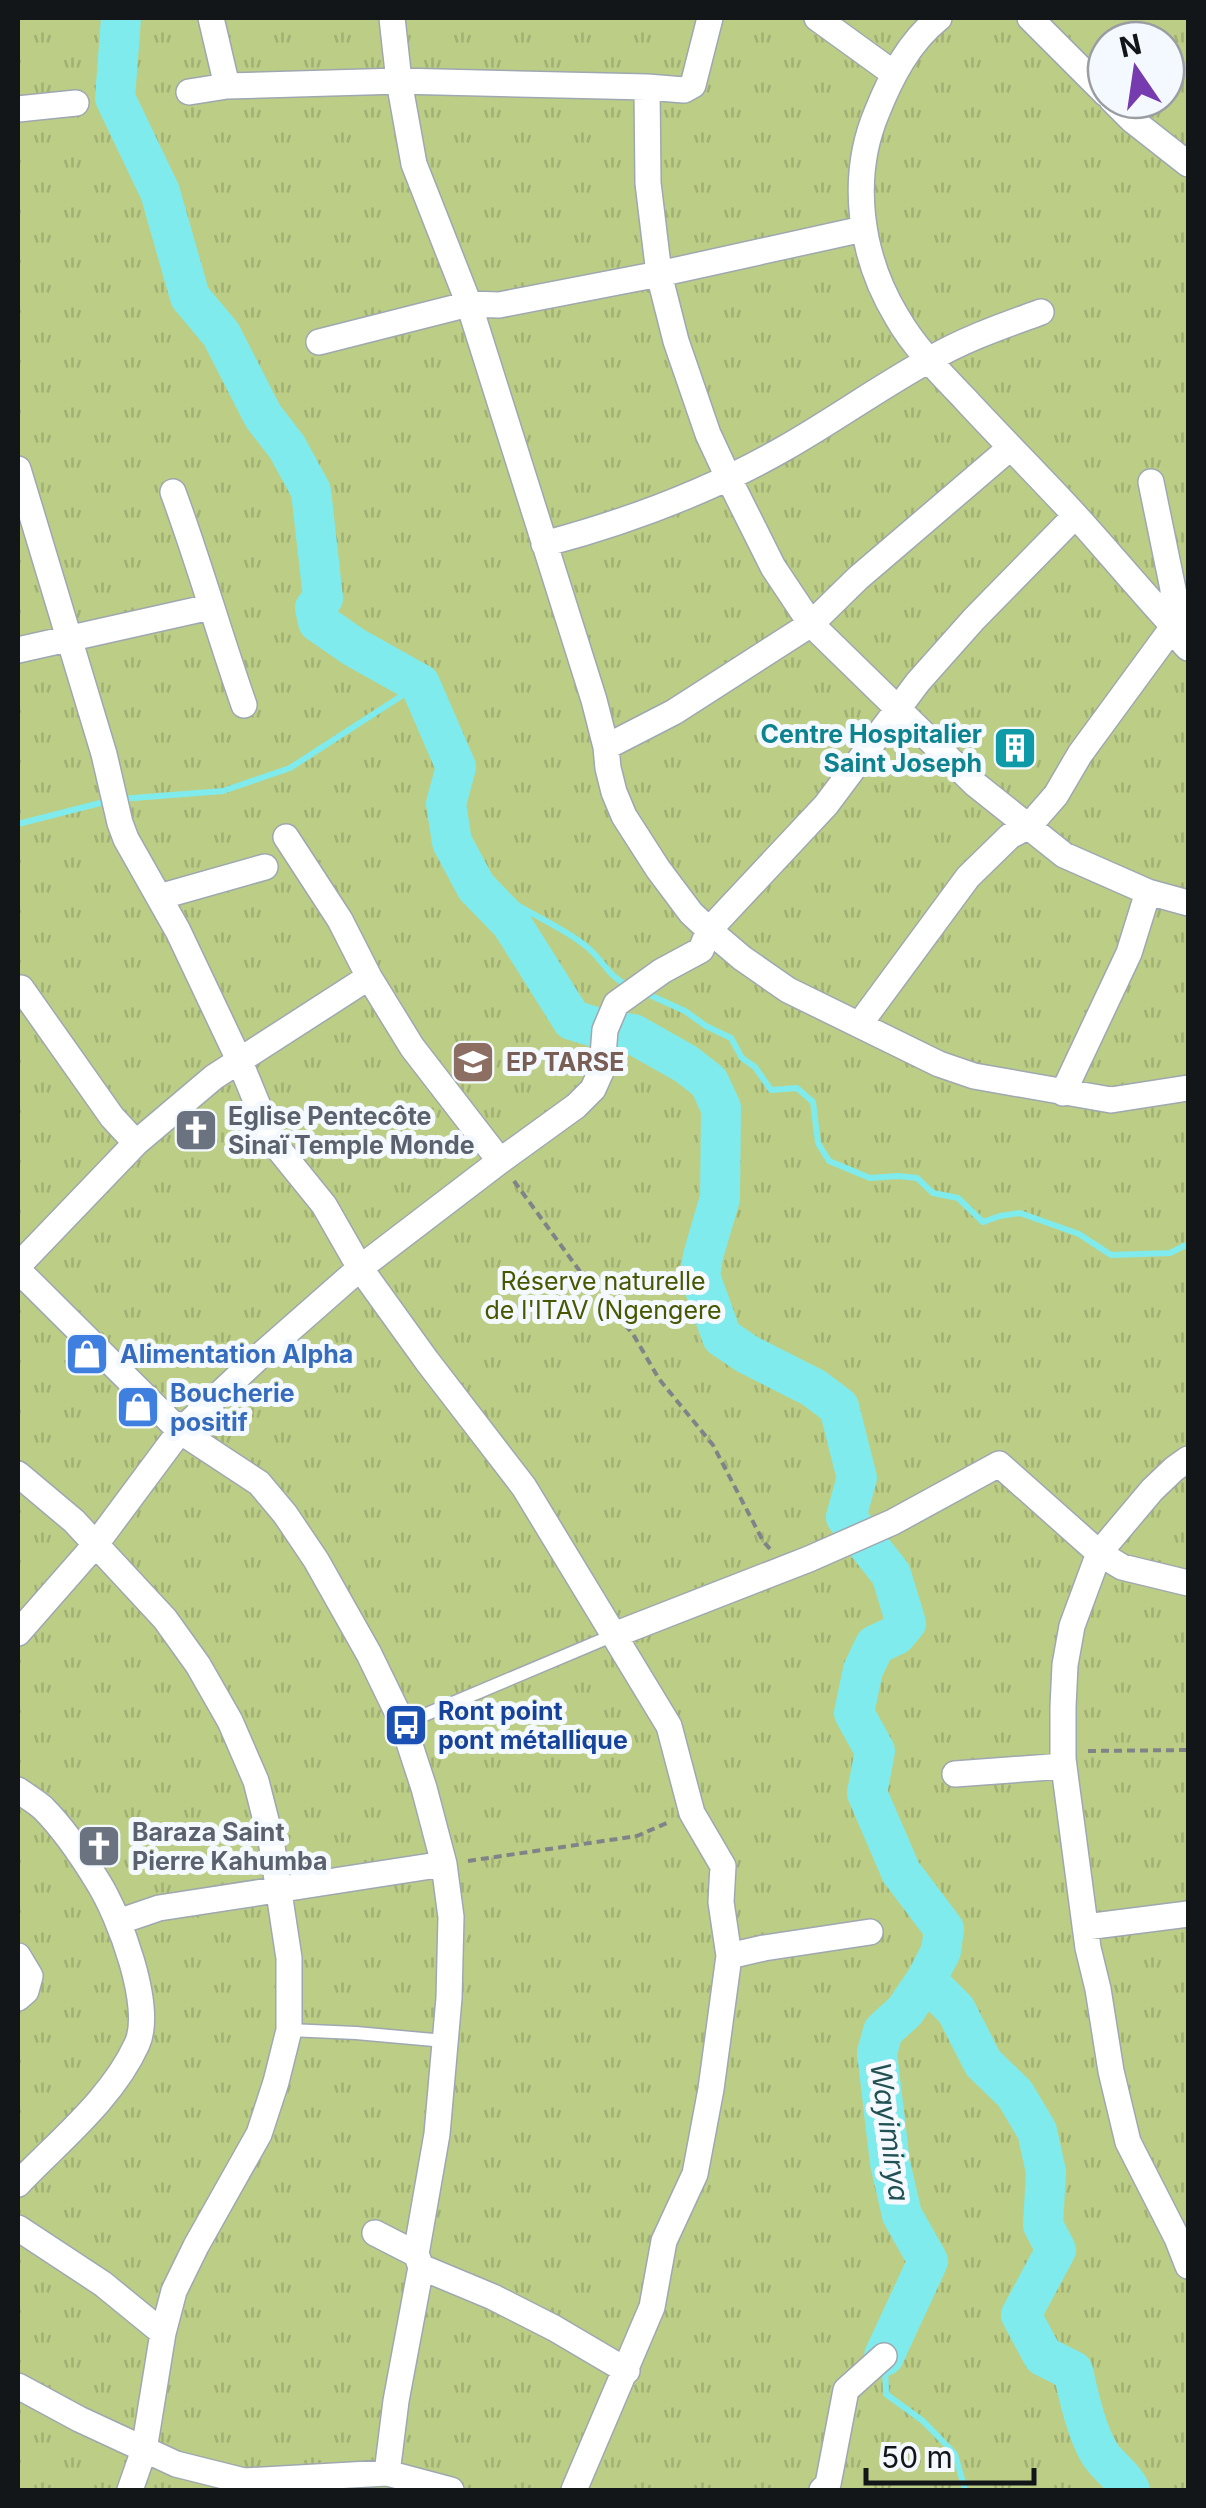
<svg xmlns="http://www.w3.org/2000/svg" width="1206" height="2508" viewBox="0 0 1206 2508" font-family="Inter,sans-serif">
	<defs>
		<pattern id="grass-tufts" width="24" height="20" patternUnits="userSpaceOnUse" patternTransform="scale(2.5)"><rect width="24" height="20" fill="#bcce86"/><path d="M3 7l-1-3M5 7V3M7 7l1-3M15 17l-1-3M17 17v-4M19 17l1-3" fill="none" stroke="#a1b073"/></pattern>
	</defs>
	<rect width="100%" height="100%" fill="#f4f9ff"/>
	<path fill="url(#grass-tufts)" fill-rule="evenodd" d="M18 18H1188V2490H18ZM1106 40H1166V100H1106Z"/>
	<g fill="none" stroke-linecap="round" stroke-linejoin="round">
		<path stroke="#7febed" stroke-width="6" d="M121 799 223 791 290 768 420 684
			M18 824 108 801
			M467 870C491 877 488 884 505 897 530 915 562 926 587 947 602 959 609 977 627 985
			M643 992 685 1011 706 1026 731 1038 742 1058 755 1067 771 1090 797 1088 813 1102 818 1143 829 1161 870 1178 898 1176 917 1178 933 1193 958 1198 983 1222 1000 1216 1020 1213 1079 1234 1111 1255 1170 1253 1188 1244
			M885 2365 886 2394 923 2421 955 2454 965 2490"/>
		<path stroke="#7febed" stroke-width="40" d="M121 18 115 98 160 192 190 297 221 334 263 416 287 447 311 491 323 598 315 608 318 622 354 647 420 684 456 767 446 804 452 842 476 887 511 923 572 1020 605 1030 633 1034 686 1064 709 1082 721 1108 720 1198 703 1256 700 1276 722 1337 747 1354 814 1388 839 1407 857 1478 846 1517 891 1574 906 1623 896 1635 875 1645 863 1670 854 1713 875 1751 867 1793 901 1872 944 1929 941 1951 926 1980 905 2011 883 2031 877 2053 890 2163 902 2215 928 2261 884 2356
			M926 1980 956 2010 983 2063 1015 2094 1037 2131 1046 2172 1043 2225 1056 2250 1021 2315 1043 2356 1073 2371C1079 2397 1086 2431 1100 2454 1109 2468 1123 2475 1130 2490"/>
		<g stroke="#9fa7b0" stroke-width="15">
			<path id="service" d="M403 1724 614 1635
				M289 2030 356 2033 445 2041"/>
		</g>
		<g stroke="#9fa7b0" stroke-width="28">
			<path id="minor" d="M211 18 227 86
				M392 18 399 81 414 164 469 304 594 700 606 747 608 768 614 792 624 816 658 869 691 913 709 930 742 958 788 990 939 1064 974 1076 1111 1100 1188 1088
				M817 18 893 73
				M939 18C909 42 891 77 877 112 849 178 860 256 897 317 914 347 941 374 965 399 1001 438 1039 476 1075 515 1106 549 1135 584 1166 618 1174 628 1179 640 1188 648
				M1030 18 1106 94
				M647 87 684 90 693 85 710 18
				M189 92 227 86 399 81 647 87 648 183 659 274 676 341 708 434 728 477 773 567 811 624 975 784 1064 855 1148 892 1188 903
				M1112 100 1132 120 1188 164
				M18 109 76 103
				M319 342 469 304 499 305 659 274 863 229
				M18 469 104 754 120 823 126 839 178 931 240 1062 273 1142 324 1205 360 1268 427 1361 524 1487 669 1726 692 1813 723 1866 721 1902 729 1956 711 2089 695 2174 664 2241 652 2307 574 2490
				M1151 482 1173 589V622
				M173 492C199 562 219 634 244 705
				M544 544C627 522 710 491 785 448 834 420 880 387 929 360 964 339 1003 326 1041 312
				M18 650 210 607
				M606 747 674 712 811 624 858 578 1010 448
				M286 837 340 920 369 977
				M159 897 265 867
				M18 990 21 988 112 1117 136 1143
				M859 1025 968 877 1010 836 1029 826 1056 795 1080 754 1173 627 1188 601
				M1063 1093 1129 953 1148 892
				M18 1266 136 1143 214 1077 369 977 412 1047 500 1161
				M18 1270 180 1431 259 1483 285 1514 316 1560 369 1654 403 1724 424 1788 444 1864 451 1917 449 1998 437 2134 416 2254 421 2267 396 2401 387 2473
				M1188 1459 1174 1469 1152 1490 1099 1553 1072 1626 1065 1665 1063 1707V1759L1088 1948 1098 1989 1111 2071 1128 2142 1177 2238 1188 2266
				M18 1474 74 1521 165 1619 198 1665 230 1721 256 1781 271 1840 289 1958V2030L276 2082 259 2134 196 2246 174 2291 163 2333 144 2450 130 2490
				M18 1633 96 1544 180 1431 261 1355 360 1268 500 1161 576 1106 593 1089 602 1069 605 1030 616 1004 662 971 701 950 709 930 826 805 918 682 974 619 1075 516
				M614 1635 809 1559 893 1522 999 1464 1099 1553 1122 1567 1188 1583
				M955 1774 1064 1766
				M18 1790C26 1796 35 1801 43 1808 62 1827 84 1859 98 1882 119 1915 154 2007 137 2044 112 2099 59 2141 18 2184
				M118 1922 159 1908 444 1864
				M1086 1927 1188 1914
				M18 1956 30 1976 26 1991 18 1998
				M729 1956 764 1948 870 1932
				M18 2228 103 2284 163 2333
				M375 2233 416 2254
				M421 2267 493 2297 554 2328 627 2371
				M18 2386 79 2419 176 2464 244 2481 387 2473 451 2490
				M822 2490 828 2484 846 2390 884 2356"/>
		</g>
		<path stroke="#808488" stroke-width="4" stroke-dasharray="8 5" stroke-linecap="butt" d="M514 1181 587 1281 633 1334 659 1379 713 1445 763 1541 770 1549
			M1088 1751 1188 1750
			M468 1861 637 1836 669 1822"/>
		<use href="#service" stroke="#fff" stroke-width="12"/>
		<use href="#minor" stroke="#fff" stroke-width="25"/>
	</g>
	<defs>
		<g id="building-square" transform="scale(2.25)"><rect x="-9" y="-9" width="18" height="18" rx="4" fill="#0f9aa8" stroke="#f4f9ff"/><path d="M-4-6H4V6H1V3H-1V6H-4ZM-2.5-4.3h1.7v1.8h-1.7ZM.8-4.3h1.7v1.8H.8ZM-2.5-1h1.7V.8h-1.7ZM.8-1h1.7V.8H.8Z" fill="#fff"/></g>
		<g id="school-square" transform="scale(2.25)"><rect x="-9" y="-9" width="18" height="18" rx="4" fill="#8d6e63" stroke="#f4f9ff"/><path d="M0-5L7-2L0 1L-7-2ZM-4 1L0 2.5L4 1V4Q0 6-4 4Z" fill="#fff"/></g>
		<g id="church-square" transform="scale(2.25)"><rect x="-9" y="-9" width="18" height="18" rx="4" fill="#6b7280" stroke="#f4f9ff"/><path d="M-1.2-6h2.4v3.5h3.3v2.4h-3.3V6h-2.4V-.1h-3.3v-2.4h3.3Z" fill="#fff"/></g>
		<g id="shop-square" transform="scale(2.25)"><rect x="-9" y="-9" width="18" height="18" rx="4" fill="#3f7fe0" stroke="#f4f9ff"/><path d="M-5-2.5h2.3a2.7 3.5 0 0 1 5.4 0H5L5.5 6h-11ZM-1.5-2.5h3a1.5 2.3 0 0 0-3 0Z" fill="#fff"/></g>
		<g id="bus-square" transform="scale(2.25)"><rect x="-9" y="-9" width="18" height="18" rx="4" fill="#1a4fb4" stroke="#f4f9ff"/><path d="M-5-6H5V4H4V6H2V4H-2V6H-4V4H-5ZM-3.5-4V0h7V-4ZM-3.5 1.2v1.5H-2V1.2ZM2 1.2v1.5H3.5V1.2Z" fill="#fff"/></g>
	</defs>
	<g fill-rule="evenodd">
		<use href="#building-square" x="1015" y="748"/>
		<use href="#school-square" x="473" y="1062"/>
		<use href="#church-square" x="196" y="1130"/>
		<use href="#shop-square" x="87" y="1354"/>
		<use href="#shop-square" x="138" y="1407"/>
		<use href="#bus-square" x="406" y="1725"/>
		<use href="#church-square" x="99" y="1846"/>
	</g>
	<g text-anchor="middle" dominant-baseline="central" stroke-width="10" stroke-linejoin="round" paint-order="stroke">
		<g font-size="25" font-weight="bold" fill="#0d838f" stroke="#f4f9ff" text-anchor="end">
			<text x="982" y="734">Centre Hospitalier<tspan x="982" dy="29">Saint Joseph</tspan></text>
		</g>
		<g font-size="25" font-weight="bold" fill="#785e54" stroke="#f4f9ff" text-anchor="start">
			<text x="506" y="1062">EP TARSE</text>
		</g>
		<g font-size="25" font-weight="bold" fill="#5b616d" stroke="#f4f9ff" text-anchor="start">
			<text x="228" y="1116">Eglise Pentecôte<tspan x="228" dy="29">Sinaï Temple Monde</tspan></text>
			<text x="132" y="1832">Baraza Saint<tspan x="132" dy="29">Pierre Kahumba</tspan></text>
		</g>
		<g font-size="25" fill="#485700" stroke="#f4f9ff">
			<text x="603" y="1281">Réserve naturelle<tspan x="603" dy="29">de l'ITAV (Ngengere</tspan></text>
		</g>
		<g font-size="25" font-weight="bold" fill="#366cbe" stroke="#f4f9ff" text-anchor="start">
			<text x="120" y="1354">Alimentation Alpha</text>
			<text x="170" y="1393">Boucherie<tspan x="170" dy="29">positif</tspan></text>
		</g>
		<g font-size="25" font-weight="bold" fill="#164399" stroke="#f4f9ff" text-anchor="start">
			<text x="438" y="1711">Ront point<tspan x="438" dy="29">pont métallique</tspan></text>
		</g>
		<g font-size="28" font-style="italic" fill="#215153" stroke="#f4f9ff">
			<text transform="translate(890 2132) rotate(82)">Wayimirya</text>
		</g>
	</g>
	<rect width="1206" height="2508" fill="none" stroke="#131619" stroke-width="40"/>
	<g transform="translate(1136 70) rotate(347)"><circle r="48" fill="#f4f9ff" stroke="#9a9ea3" stroke-width="2.5"/>
	<path d="M0-8L18 38L0 25L-18 38Z" fill="#773bb0"/>
	<text y="-15" font-size="28" font-weight="bold" text-anchor="middle" fill="#131619">N</text>
	</g>
	<path d="M866 2468v15h168v-15" fill="none" stroke="#131619" stroke-width="5"/>
	<text x="881" y="2468" font-size="30" fill="#131619" stroke="#f4f9ff" stroke-width="8" paint-order="stroke">50 m</text>
</svg>
